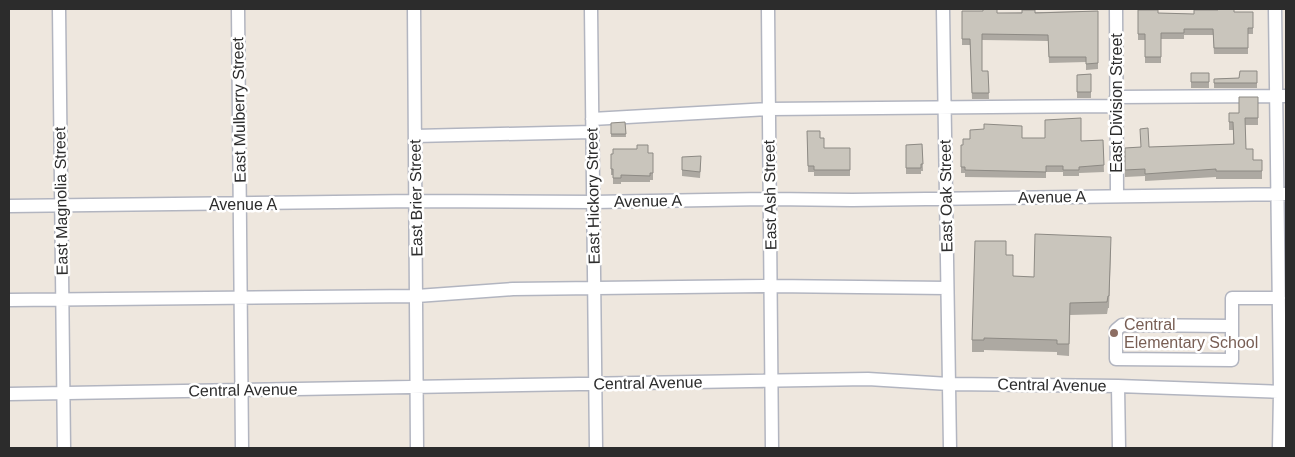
<svg xmlns="http://www.w3.org/2000/svg" width="1295" height="457" viewBox="0 0 1295 457" font-family="Arial,sans-serif">
	<rect width="100%" height="100%" fill="#eee7de"/>
	<g fill="none" stroke-linecap="round" stroke-linejoin="round">
		<g stroke="#b2b5c0" stroke-width="15">
			<path id="minor" d="M59 9 64 448
				M238 9 242 448
				M414 9 417 448
				M591 9 596 448
				M768 9 772 448
				M943 9 950 448
				M1116 9 1117 196
				M1275 9 1280 392 1279 448
				M1116 97 1286 96
				M592 119 769 109 1117 106
				M415 136 592 132
				M9 206 416 201 593 202 770 199 852 200 1286 194
				M9 300 417 296 513 289 771 286 947 288
				M1232 326 1122 325 1116 330V359L1232 360V298H1279
				M1118 386 1119 448
				M9 394 868 379 949 384 1118 386 1286 392"/>
		</g>
		<use href="#minor" stroke="#fff" stroke-width="12"/>
	</g>
	<path fill="#ada9a2" d="M1138 10 1158 13 1194 14 1218 10 1234 12H1253V34H1248V54H1214L1213 35H1184V39H1161V63H1145V40H1138Z
		M962 11 997 13 1098 11V69L1086 70V62L1049 63 1048 41 982 40V71H988L989 99H972L970 45H962Z
		M1257 71V88H1214V79L1239 78Z
		M1191 73H1209V88H1191Z
		M1091 74V98H1077V75Z
		M1258 97V125H1245L1246 149 1253 160H1262V179H1216V177L1145 181V176L1125 177V148L1233 144V130H1229V113H1239Z
		M625 122 626 137H611V123Z
		M807 131 820 138 824 148H850V176H814V172H808Z
		M1022 138 1081 141 1103 140 1104 172 1079 173V176H1063V172H1046V178L965 177V173H961V145H963L970 139Z
		M922 144 923 171H921V174H906V145Z
		M653 153V180H650V182H621V184H613V175H611V154Z
		M682 157 701 163 700 178 682 176Z
		M1111 248 1109 308H1108L1107 314 1070 315 1069 356 1057 355V352L984 350V352H972V340L1013 276 1034 277Z"/>
	<path fill="#c9c5bc" stroke="#8d8a84" d="M983 9H997V13H1022V10H1035V13L1098 11V63L1086 64V57H1049L1048 35 982 34V71H988L989 93H972L970 39H962V11H983Z
		M1218 9H1234V12H1253V28H1248V48H1214L1213 29H1184V33H1161V57H1145V34H1138V10H1158V13L1194 14V10H1218Z
		M1240 71H1257V83H1214V79L1239 78Z
		M1191 73H1209V82H1191Z
		M1091 74V92H1077V75Z
		M1239 97H1258V118H1245L1246 149H1253V160H1262V171H1216V169L1145 174V169L1125 170V148L1141 147 1140 129 1148 128 1149 147 1234 144 1233 122H1229V113H1239Z
		M1081 118V141L1103 140 1104 165 1079 167V170H1063V166H1046V172L965 170V167H961V145H963V139H970V130L984 129V124L1022 126V138H1045V120Z
		M625 122 626 134H611V123Z
		M807 131H820V138H824V148H850V170H814V166H808Z
		M922 144 923 164H921V168H906V145Z
		M637 145H648V153H653V173H650V176L621 175V178H613V169H611V154H613V149H637Z
		M701 156 700 172 682 170V157Z
		M1035 234 1111 237 1109 296H1108L1107 302 1070 303 1069 344H1057V340L984 338V340H972L975 241H1006V255H1013V276L1034 277Z"/>
	<circle fill="#8d6e63" stroke="#fff" stroke-width="2" cx="1114" cy="333" r="5"/>
	<g text-anchor="middle" dominant-baseline="central" stroke-width="5" stroke-linejoin="round" paint-order="stroke">
		<g font-size="16" fill="#2c2c2c" stroke="#fff">
			<text transform="translate(1116 103) rotate(-90)">East Division Street</text>
			<text transform="translate(239 110) rotate(-91)">East Mulberry Street</text>
			<text transform="translate(770 195) rotate(-91)">East Ash Street</text>
			<text transform="translate(593 196) rotate(-91)">East Hickory Street</text>
			<text transform="translate(946 196) rotate(-91)">East Oak Street</text>
			<text transform="translate(1052 197) rotate(-1)">Avenue A</text>
			<text transform="translate(416 198) rotate(-91)">East Brier Street</text>
			<text transform="translate(61 201) rotate(-91)">East Magnolia Street</text>
			<text transform="translate(648 201) rotate(-1)">Avenue A</text>
			<text x="243" y="204">Avenue A</text>
			<text transform="translate(648 383) rotate(-1)">Central Avenue</text>
			<text transform="translate(1052 385) rotate(1)">Central Avenue</text>
			<text transform="translate(243 390) rotate(-1)">Central Avenue</text>
		</g>
		<g font-size="16" fill="#785e54" stroke="#fff" text-anchor="start">
			<text x="1124" y="324">Central<tspan x="1124" dy="18">Elementary School</tspan></text>
		</g>
	</g>
	<rect width="1295" height="457" fill="none" stroke="#2c2c2c" stroke-width="20"/>
</svg>
